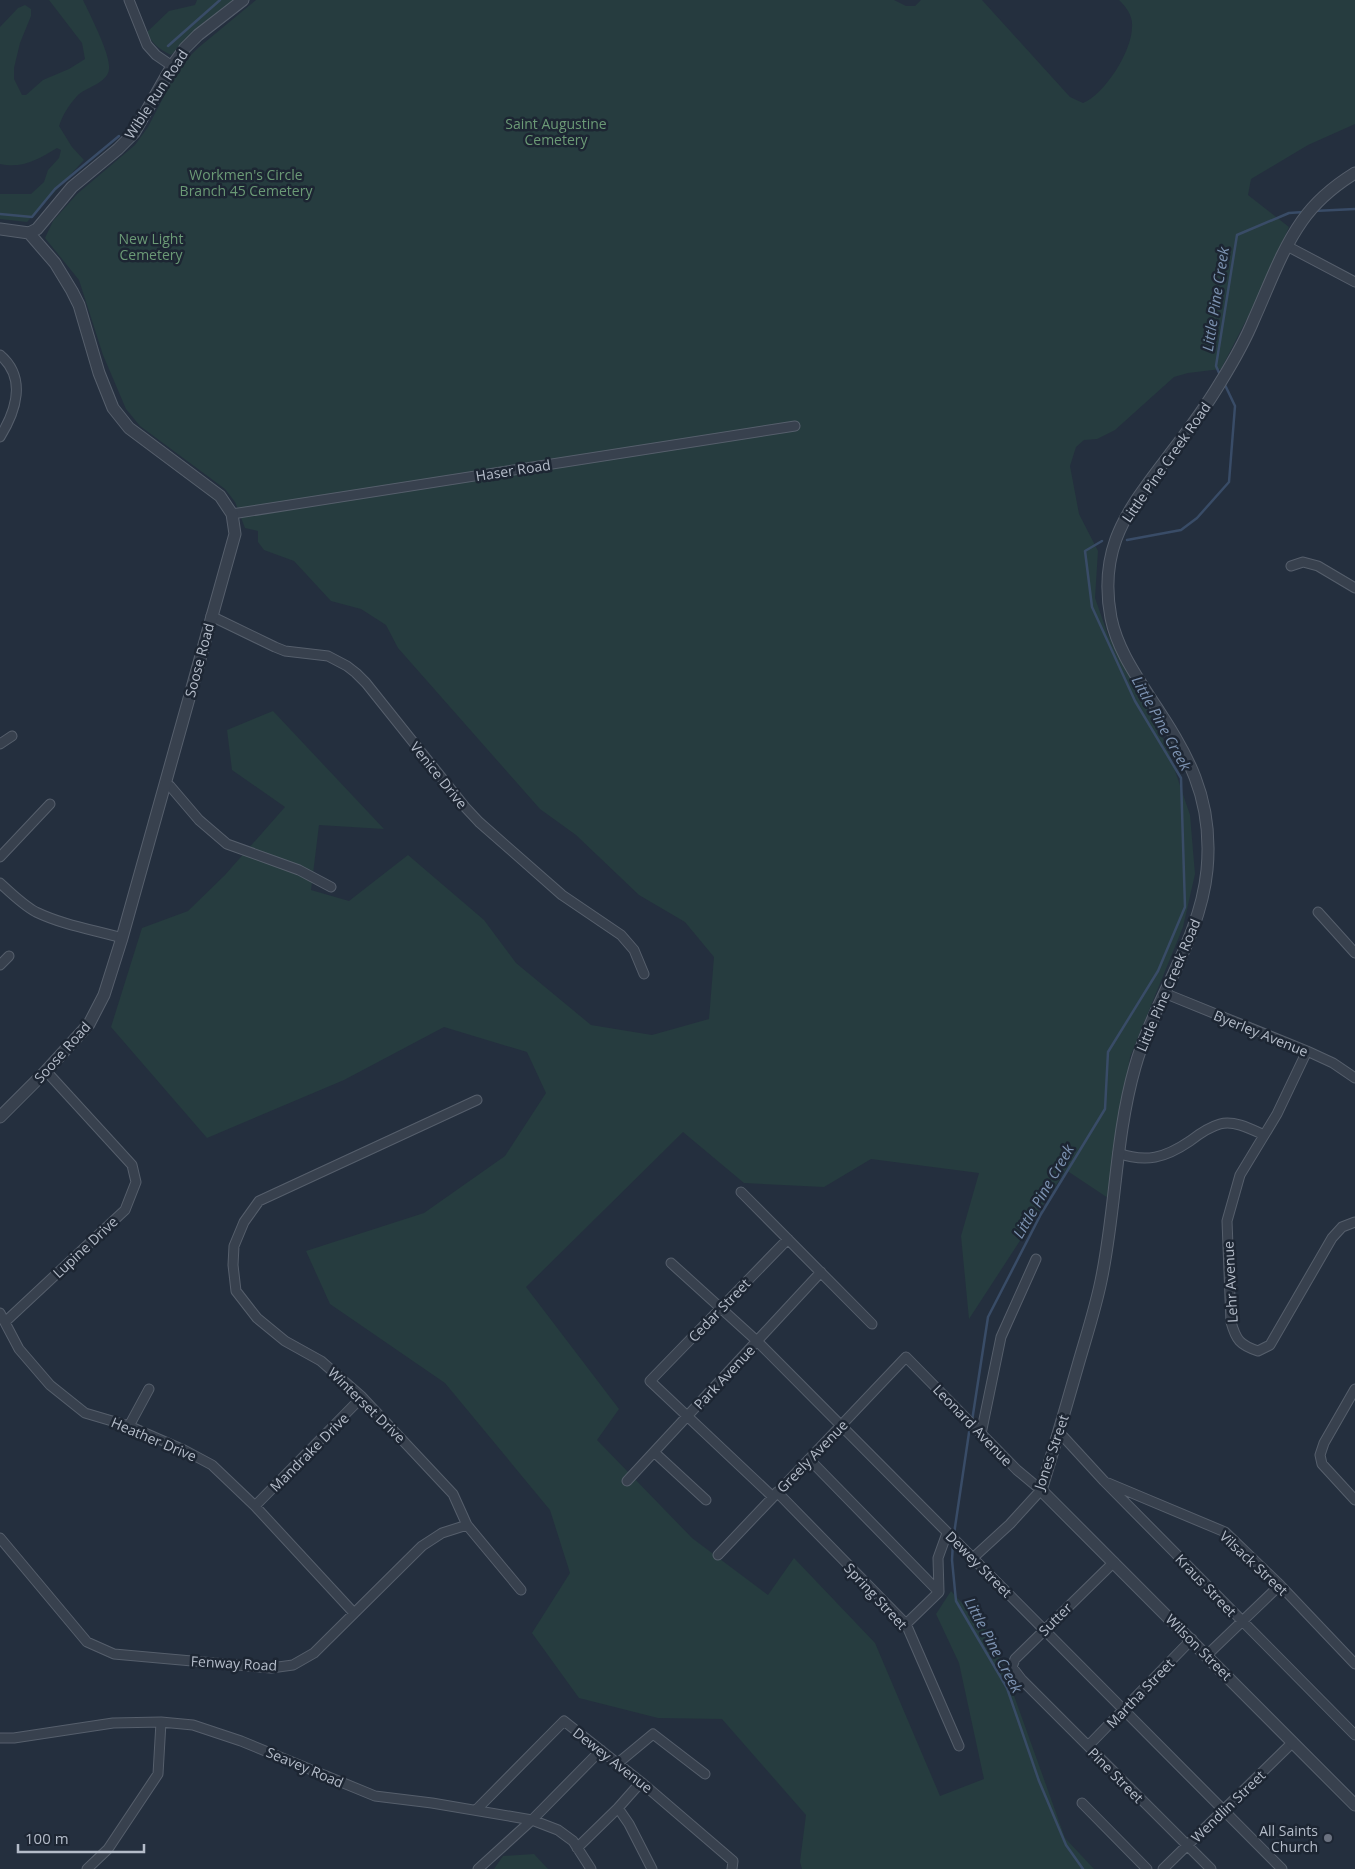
<svg xmlns="http://www.w3.org/2000/svg" width="1355" height="1869" viewBox="0 0 1355 1869" font-family="'Open Sans',sans-serif">
	<rect width="100%" height="100%" fill="#242f3e"/>
	<path fill="#263c3f" d="M49 0H83C90 15 111 55 109 69 108 83 86 87 77 96 69 105 63 114 59 126L72 147 84 160 27 222 0 219V194H31L44 182 48 170 59 158 61 150 57 148C39 159 22 169 0 164V27L18 8 25 5 31 9V16L20 43 14 68V79L22 95H26L43 80 69 69 85 59 82 43Z
		M197 0H234L197 30 171 55C159 49 152 44 147 32L169 11 195 5Z
		M256 0H894L906 6H915L921 0H982L1070 97 1083 103C1105 94 1132 51 1132 27 1133 16 1127 8 1119 0H1355V124L1308 145 1251 179 1248 195 1289 227 1254 305 1221 369 1188 373 1174 377 1115 430 1097 439 1084 440 1076 447 1070 466 1079 514 1098 551 1095 598 1108 635 1166 744 1190 815 1195 874 1183 927 1130 1057 1108 1198 1066 1170 969 1319 961 1236 979 1173 871 1159 824 1187 744 1183 683 1132 526 1287 619 1409 597 1440 692 1538 768 1595 794 1558 875 1643 940 1796 984 1779 959 1663 936 1614 951 1591 993 1637 1065 1838 1094 1869H802L800 1862 806 1815 722 1719 658 1718 579 1698 532 1633 570 1573 550 1510 445 1383 330 1304 306 1251 424 1213 505 1156 546 1093 527 1052 444 1027 344 1080 207 1138 111 1027 142 928 188 911 225 875 285 807 232 770 227 730 273 711 384 829 319 825 311 890 349 901 408 855 484 920 516 963 591 1025 652 1035 709 1019 714 957 685 922 639 895 576 835 540 809 398 648 386 625 361 609 331 601 294 561 264 550 258 542V531L245 528 235 502 225 489 140 426 126 409 103 355 79 280 45 238 53 221 77 194 135 145 148 127 179 67 198 48Z
		M534 1854 548 1869H494L503 1856Z"/>
	<g fill="none" stroke-linecap="round" stroke-linejoin="round">
		<path stroke="#394c67" stroke-width="2.5" d="M168 46 220 0
			M1314 211 1355 209
			M0 214 32 217 55 189 119 136
			M1220 375 1216 366 1237 235 1289 213 1304 212
			M1127 540 1181 530 1197 518 1229 482 1235 406 1225 385
			M972 1421 988 1317 1041 1214 1105 1109 1108 1052 1158 971 1185 907 1181 778 1135 701 1092 607 1085 551 1102 541
			M954 1534 970 1426
			M953 1542 952 1560 956 1601 1007 1688 1039 1781 1066 1845 1083 1869"/>
		<g stroke="#565f6c" stroke-width="11">
			<path id="minor" d="M129 0 147 45 156 55 172 66
				M1287 246 1355 282
				M0 355C27 378 16 411 0 437
				M232 514 795 426
				M1291 566 1303 562 1318 566 1355 588
				M211 616 275 647 285 651 328 656 347 666 356 673 366 683 465 807 479 822 562 895 621 935 634 950 644 974
				M0 744 12 736
				M165 783 170 786 199 820 227 844 299 870 331 887
				M0 857 50 804
				M0 883C11 893 23 905 36 912 63 925 94 930 122 938
				M1318 912 1355 953
				M0 965 9 956
				M1164 993 1307 1051 1333 1063 1355 1078
				M1307 1051 1277 1114 1240 1175 1227 1221 1231 1322C1236 1340 1240 1345 1258 1351L1270 1345 1332 1238 1342 1227 1355 1222
				M477 1100 259 1201 244 1222 234 1246 233 1265 236 1291 257 1318 285 1341 321 1361 362 1397 453 1494 467 1525 521 1590
				M1118 1153C1146 1163 1165 1158 1190 1141 1199 1134 1209 1127 1220 1124 1234 1120 1251 1129 1264 1135
				M741 1192 872 1324
				M671 1263 757 1341 1282 1869
				M0 1313 19 1349 50 1385 85 1413 129 1426 184 1450 212 1465 255 1506 353 1612
				M5 1322 125 1210 136 1182 132 1165 46 1071
				M1355 1389 1324 1443 1320 1455 1322 1464 1355 1500
				M129 1426 149 1389
				M1059 1432 1104 1481 1355 1735
				M981 1434 1001 1337 1036 1259
				M654 1452 706 1500
				M809 1459 939 1592
				M627 1481 821 1272
				M1108 1483 1225 1532 1280 1585 1355 1664
				M777 1492 906 1624 959 1746
				M773 1497 650 1381 788 1239
				M255 1506 362 1397
				M0 1538 87 1642 114 1654 271 1668 293 1665 314 1653 422 1546 442 1533 467 1525
				M718 1555 906 1357 1017 1470 1041 1490 1010 1524 974 1557
				M1114 1562 1015 1659 1012 1667 1022 1680 1211 1869
				M906 1624 939 1592 938 1558 947 1533
				M1207 1655 1280 1585
				M0 1738H14L113 1723 161 1722 193 1725 241 1741 375 1796 432 1803 532 1820 558 1830 573 1841 591 1869
				M1088 1746 1192 1639
				M618 1763 653 1734 705 1774
				M1082 1803 1147 1869
				M618 1808 629 1824 652 1869
				M476 1810 564 1721 641 1782 733 1861 732 1869
				M577 1848 618 1808 641 1782
				M87 1869 108 1849 158 1774 161 1722
				M478 1869 532 1820 601 1750
				M1163 1869 1293 1742"/>
		</g>
		<g stroke="#565f6c" stroke-width="13">
			<path id="tertiary" d="M1355 173C1334 186 1316 201 1302 221 1281 251 1269 286 1254 319 1245 341 1233 362 1220 383 1205 408 1188 431 1170 454 1150 481 1128 507 1116 539 1107 564 1106 592 1111 618 1117 647 1133 671 1149 696 1187 753 1214 797 1207 870 1200 941 1154 999 1135 1067 1115 1137 1116 1210 1101 1281 1095 1310 1086 1337 1078 1365 1066 1407 1054 1449 1041 1490L1355 1805
				M0 229 29 233 37 229 72 187 118 149 134 133 172 66 185 48 198 35 243 0
				M0 1117 46 1071 89 1024 104 995 122 938 235 534 232 514 220 496 129 428 113 408 99 373 79 305 72 291 55 263 29 233"/>
		</g>
		<use href="#minor" stroke="#38414e" stroke-width="9"/>
		<use href="#tertiary" stroke="#38414e" stroke-width="11"/>
	</g>
	<circle fill="#6b7280" stroke="#1d2633" stroke-width="2" cx="1328" cy="1838" r="5"/>
	<g text-anchor="middle" dominant-baseline="central" stroke-width="5" stroke-linejoin="round" paint-order="stroke">
		<g font-size="14" fill="#b4bcc9" stroke="#1d2633">
			<text transform="translate(156 94) rotate(-57)">Wible Run Road</text>
			<text transform="translate(1166 462) rotate(-55)">Little Pine Creek Road</text>
			<text transform="translate(513 470) rotate(-9)">Haser Road</text>
			<text transform="translate(199 660) rotate(-75)">Soose Road</text>
			<text transform="translate(439 775) rotate(51)">Venice Drive</text>
			<text transform="translate(1168 985) rotate(-67)">Little Pine Creek Road</text>
			<text transform="translate(1261 1033) rotate(22)">Byerley Avenue</text>
			<text transform="translate(62 1052) rotate(-48)">Soose Road</text>
			<text transform="translate(85 1247) rotate(-43)">Lupine Drive</text>
			<text transform="translate(1230 1282) rotate(-93)">Lehr Avenue</text>
			<text transform="translate(719 1310) rotate(-46)">Cedar Street</text>
			<text transform="translate(724 1377) rotate(-47)">Park Avenue</text>
			<text transform="translate(367 1405) rotate(44)">Winterset Drive</text>
			<text transform="translate(973 1425) rotate(46)">Leonard Avenue</text>
			<text transform="translate(154 1439) rotate(23)">Heather Drive</text>
			<text transform="translate(309 1452) rotate(-45)">Mandrake Drive</text>
			<text transform="translate(1051 1452) rotate(-71)">Jones Street</text>
			<text transform="translate(812 1456) rotate(-46)">Greely Avenue</text>
			<text transform="translate(1254 1563) rotate(43)">Vilsack Street</text>
			<text transform="translate(979 1564) rotate(45)">Dewey Street</text>
			<text transform="translate(1206 1585) rotate(46)">Kraus Street</text>
			<text transform="translate(876 1596) rotate(47)">Spring Street</text>
			<text transform="translate(1055 1619) rotate(-45)">Sutter</text>
			<text transform="translate(1199 1647) rotate(45)">Wilson Street</text>
			<text transform="translate(234 1663) rotate(3)">Fenway Road</text>
			<text transform="translate(1140 1693) rotate(-46)">Martha Street</text>
			<text transform="translate(613 1760) rotate(38)">Dewey Avenue</text>
			<text transform="translate(305 1767) rotate(23)">Seavey Road</text>
			<text transform="translate(1116 1775) rotate(45)">Pine Street</text>
			<text transform="translate(1228 1806) rotate(-44)">Wendlin Street</text>
		</g>
		<g font-size="14" fill="#6b9a76" stroke="#1d2633">
			<text x="556" y="123">Saint Augustine<tspan x="556" dy="16">Cemetery</tspan></text>
			<text x="246" y="174">Workmen's Circle<tspan x="246" dy="16">Branch 45 Cemetery</tspan></text>
			<text x="151" y="238">New Light<tspan x="151" dy="16">Cemetery</tspan></text>
		</g>
		<g font-size="14" fill="#b4bcc9" stroke="#1d2633" text-anchor="end">
			<text x="1318" y="1830">All Saints<tspan x="1318" dy="16">Church</tspan></text>
		</g>
		<g font-size="15" font-style="italic" fill="#7c92b1" stroke="#1d2633">
			<text transform="translate(1215 299) rotate(-81)">Little Pine Creek</text>
			<text transform="translate(1162 723) rotate(61)">Little Pine Creek</text>
			<text transform="translate(1043 1191) rotate(-60)">Little Pine Creek</text>
			<text transform="translate(994 1645) rotate(62)">Little Pine Creek</text>
		</g>
	</g>
	<path d="M18 1844v8h126v-8" fill="none" stroke="#b4bcc9" stroke-width="2.5"/>
	<text x="25" y="1844" font-size="15" fill="#b4bcc9" stroke="#1d2633" stroke-width="4" paint-order="stroke">100 m</text>
</svg>
